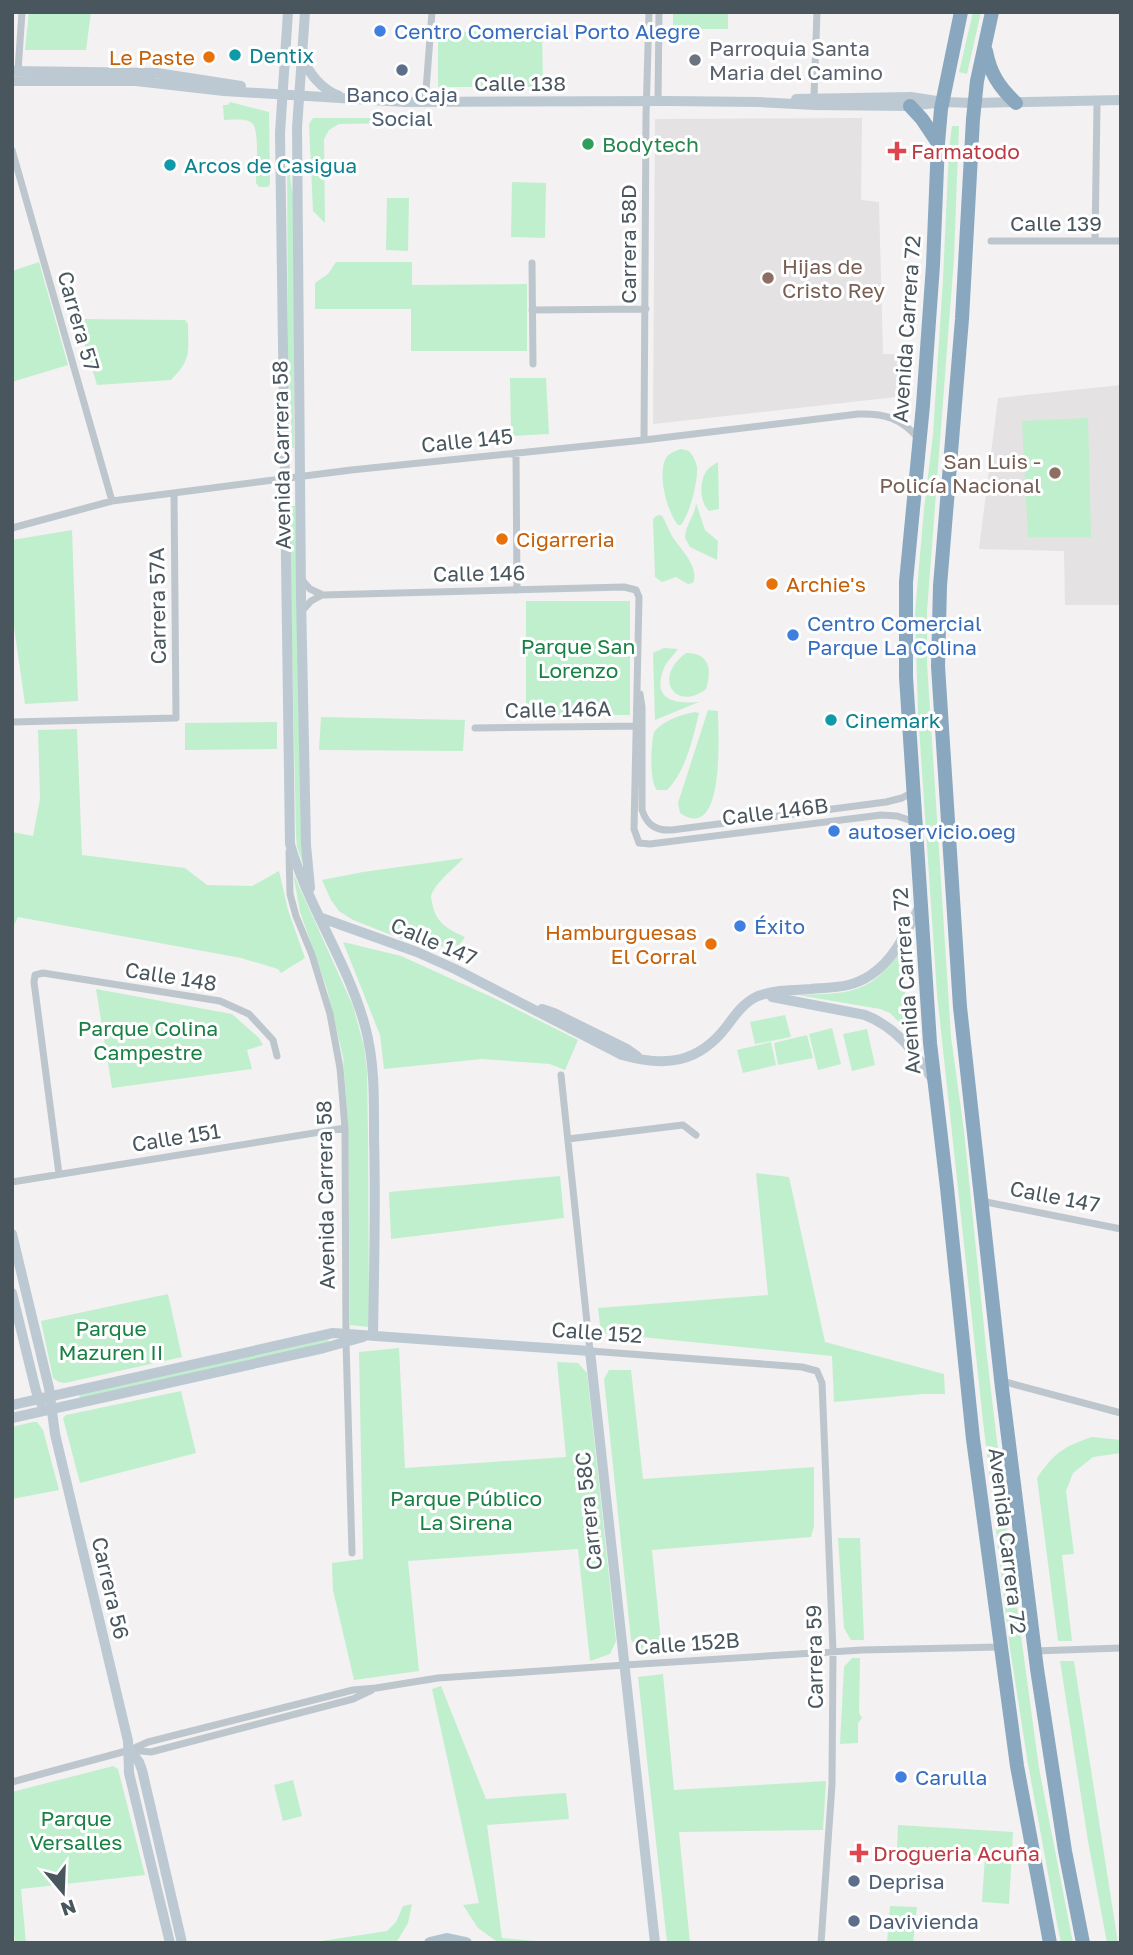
<svg xmlns="http://www.w3.org/2000/svg" width="1133" height="1955" viewBox="0 0 1133 1955" font-family="'Golos Text',sans-serif">
	<rect width="100%" height="100%" fill="#f3f1f1"/>
	<path fill="#e4e2e3" d="M862 118 861 200 879 202 883 354H905V396L653 424 655 119Z
		M1121 385V605H1065L1064 551 979 549 998 398Z"/>
	<path fill="#c0efce" d="M29 12H91L86 50H25Z
		M673 12H728V29H673Z
		M973 12H981L967 74 959 72Z
		M542 31 543 87H438V32Z
		M230 102 269 112 270 184 268 187H259L256 183C256 171 260 130 252 123 246 118 231 120 224 120L223 105H228Z
		M313 118H413V123L339 124 329 130 324 139 325 223 313 211 309 124Z
		M952 126H959L954 258 927 611V663L951 1037 964 1131 987 1357 1014 1584 1039 1768 1073 1943H1061L1057 1923 1028 1764 1010 1649 983 1421 937 994 918 713 915 613 924 509 933 434 943 279 949 149Z
		M287 157 294 202V448H292L288 354Z
		M512 182 546 183 545 238 511 237Z
		M387 198H409L408 251 386 250Z
		M39 262 68 365 12 382V320L14 319 12 314V271Z
		M336 262H412V285L527 284V351H411V309H315V283L328 274Z
		M77 319 185 320 188 324C188 352 192 359 171 380L97 385Z
		M510 378H546L549 434 511 436Z
		M1088 418 1091 537H1028L1022 421Z
		M681 449 689 451C693 456 696 461 697 467 698 482 690 513 681 525H678C667 512 657 474 666 458 669 453 675 451 681 449Z
		M718 462 719 509 709 511C699 502 699 479 708 469 711 466 715 464 718 462Z
		M696 503 705 530 718 541 717 560 690 547 685 538C685 525 695 516 696 503Z
		M289 506H295L302 838 305 869 297 847 296 836Z
		M661 515C666 521 668 529 672 536 680 549 700 567 693 583L688 584 676 577 662 582 655 577 653 519 656 516Z
		M72 530 78 701 25 704 12 613V540Z
		M526 601H630V715H526Z
		M664 648 678 649C673 656 667 661 664 668 651 700 675 704 699 702L655 720 653 653Z
		M686 653C710 653 712 670 706 689 677 712 651 679 686 653Z
		M708 710 718 711C718 730 726 845 680 813L678 803Z
		M695 712 699 713C693 738 686 771 667 790H657C649 781 651 745 654 732 664 720 680 715 695 712Z
		M321 717 465 720 463 751 319 750Z
		M277 722V749L185 750V723Z
		M77 729 82 855 185 868 207 885 252 886 279 871 288 910 305 958 281 973 278 969 241 958 18 917 12 929V832L33 836 40 799 38 730Z
		M464 858C454 868 440 879 433 891 430 897 431 896 432 902 435 922 447 929 465 937L459 945 425 948 353 920 339 911 331 900 322 880 363 872Z
		M293 873 353 1006 364 1046 367 1071 368 1132 369 1327 350 1325 348 1125 343 1057 327 989 300 912Z
		M343 942 401 956 496 999 578 1040 565 1070 550 1064 482 1059 384 1069 380 1035Z
		M903 948 907 1030 890 1013 880 1009 798 995C851 993 870 995 903 948Z
		M96 989 232 1014 259 1038 263 1045 247 1050 252 1069 112 1088Z
		M785 1015 791 1037 755 1044 750 1022Z
		M832 1028 841 1064 818 1070 809 1034Z
		M867 1029 875 1065 852 1071 843 1034Z
		M807 1035 813 1058 778 1065 774 1043Z
		M771 1042 776 1065 743 1073 737 1050Z
		M756 1173 789 1177 825 1342 944 1374 945 1394H923L834 1402 832 1356 601 1333 598 1308 768 1295Z
		M560 1176 564 1218 391 1239 389 1192Z
		M168 1294 182 1357 65 1383 59 1382 53 1378 41 1321Z
		M329 1339 328 1343 80 1398 79 1395Z
		M399 1348 405 1468 566 1457 557 1362 578 1363 587 1373 616 1641 610 1654 590 1661 578 1549 408 1561 419 1671 354 1680 333 1590 332 1563 363 1559 359 1352Z
		M609 1370H631L643 1479 814 1467V1526L811 1537 652 1550 662 1651 642 1652 631 1640 604 1379Z
		M181 1391 196 1453 80 1483 63 1418 66 1415Z
		M33 1422H37L43 1430 59 1490 12 1499V1427Z
		M1092 1437 1121 1440V1453L1093 1457 1073 1473 1066 1491 1074 1554 1062 1555 1072 1641H1058L1037 1478C1055 1452 1063 1447 1092 1437Z
		M838 1538H860L864 1640H851L844 1628Z
		M852 1658H860L859 1713 862 1718 858 1723V1743L840 1744 844 1667Z
		M1060 1661H1074L1118 1943H1107L1088 1841Z
		M663 1674 674 1790 826 1781 823 1830 679 1832 690 1943H667L638 1677Z
		M441 1686 486 1799 566 1793 569 1819 487 1825 502 1938 556 1943H499L478 1928 463 1905 479 1903 432 1689Z
		M113 1766 118 1769 145 1875 21 1889 26 1943H15L12 1916V1792Z
		M293 1780 302 1816 283 1821 274 1785Z
		M898 1825 1013 1832 1009 1904 982 1902 985 1856 897 1851Z
		M412 1904 408 1923 396 1943H309L387 1931 396 1922 403 1906Z
		M890 1906 917 1907 913 1943H887Z"/>
	<g fill="none" stroke-linecap="round" stroke-linejoin="round">
		<path stroke="#bdc6cd" stroke-width="7" d="M18 71 22 12
			M814 97 817 12
			M658 101 659 12
			M425 103 432 12
			M12 150 112 501
			M991 241H1121
			M1095 241 1097 105
			M532 263 533 364
			M532 310 646 309
			M644 440 646 116 649 12
			M516 453 517 590
			M12 528 112 501 351 470 644 440 858 414C884 413 901 418 918 438
			M302 580 310 589 323 595 624 587 636 590 639 597C638 675 635 751 634 829L639 843 650 844 881 815 897 816 915 822
			M302 611 311 601 322 595
			M640 694 642 707V810C647 825 656 831 672 830L886 802 902 798 913 792
			M12 722 176 718 174 493
			M475 728 639 726
			M289 852 290 894 296 916 312 955 330 1014 340 1068 345 1128 346 1342 352 1553
			M561 1075 590 1351 802 1367 817 1371 822 1383 833 1651 832 1784 821 1943
			M568 1139 683 1125 696 1135
			M59 1174 34 982 35 975 43 973 220 1001 249 1014 273 1040 277 1056
			M12 1182 345 1128
			M981 1201 1121 1229
			M1002 1381 1121 1413
			M1034 1651 1121 1648
			M130 1750 151 1752 353 1699 372 1690
			M12 1782 130 1750 148 1742 353 1690 376 1688 438 1678 625 1665 862 1650 1000 1647"/>
		<path stroke="#bdc9d2" stroke-width="10" d="M288 12 280 133 290 844C308 907 348 963 365 1026 375 1062 374 1101 374 1138 376 1203 374 1269 373 1335
			M305 12 297 128 301 596 306 845 310 888
			M302 59C311 75 321 89 339 96
			M12 71 157 73 241 86
			M12 81H136L224 91 405 102 669 101 758 102 814 105 910 106 943 102
			M796 99 911 97 943 102 975 103 1121 100
			M319 917 417 952 455 969 622 1055C665 1067 698 1064 727 1026 735 1015 744 1002 758 996 774 990 794 990 811 989 823 988 836 988 848 985 888 975 904 937 921 904
			M772 997 865 1015C896 1027 915 1052 933 1080
			M542 1009 554 1013 627 1049 637 1056
			M12 1234 49 1388 55 1434 128 1741 129 1773 170 1943
			M12 1293 36 1391 41 1403
			M12 1405 333 1333 590 1351 655 1943
			M12 1418 324 1348 363 1337
			M130 1750 139 1762 142 1770 182 1943"/>
		<path stroke="#b1c3cf" stroke-width="12" d="M430 1943 447 1939 466 1943"/>
		<path stroke="#89a8bf" stroke-width="14" d="M961 12 941 109 938 143 933 265 923 405 906 582V677L930 1043 947 1188 973 1439 1017 1766 1050 1943
			M992 12 977 81 973 119 962 319 940 586 938 666 960 1007 1002 1388 1037 1669 1065 1851 1083 1943
			M986 51C990 73 999 87 1016 103
			M910 106 922 119 938 143"/>
	</g>
	<g fill="#3f7fe0" stroke="#fff" stroke-width="2.5">
		<circle cx="380" cy="31" r="7"/>
		<circle cx="793" cy="635" r="7"/>
		<circle cx="834" cy="831" r="7"/>
		<circle cx="740" cy="926" r="7"/>
		<circle cx="901" cy="1777" r="7"/>
	</g>
	<g fill="#0f9aa8" stroke="#fff" stroke-width="2.5">
		<circle cx="235" cy="55" r="7"/>
		<circle cx="170" cy="165" r="7"/>
		<circle cx="831" cy="720" r="7"/>
	</g>
	<g fill="#e8710a" stroke="#fff" stroke-width="2.5">
		<circle cx="209" cy="57" r="7"/>
		<circle cx="502" cy="539" r="7"/>
		<circle cx="772" cy="584" r="7"/>
		<circle cx="711" cy="944" r="7"/>
	</g>
	<circle fill="#6b7280" stroke="#fff" stroke-width="2.5" cx="695" cy="60" r="7"/>
	<g fill="#5c6f8a" stroke="#fff" stroke-width="2.5">
		<circle cx="402" cy="70" r="7"/>
		<circle cx="854" cy="1881" r="7"/>
		<circle cx="854" cy="1921" r="7"/>
	</g>
	<circle fill="#2e9e5b" stroke="#fff" stroke-width="2.5" cx="588" cy="144" r="7"/>
	<g fill="#e0444e" stroke="#fff" stroke-width="2.5">
		<path d="M893.5 140.5h7v7h7v7h-7v7h-7v-7h-7v-7h7z"/>
		<path d="M855.5 1842.5h7v7h7v7h-7v7h-7v-7h-7v-7h7z"/>
	</g>
	<g fill="#8d6e63" stroke="#fff" stroke-width="2.5">
		<circle cx="768" cy="278" r="7"/>
		<circle cx="1055" cy="473" r="7"/>
	</g>
	<g text-anchor="middle" dominant-baseline="central" stroke-width="6" stroke-linejoin="round" paint-order="stroke">
		<g font-size="21" fill="#366cbe" stroke="#fff" text-anchor="start">
			<text x="394" y="31">Centro Comercial Porto Alegre</text>
			<text x="807" y="623">Centro Comercial<tspan x="807" dy="24">Parque La Colina</tspan></text>
			<text x="848" y="831">autoservicio.oeg</text>
			<text x="754" y="926">Éxito</text>
			<text x="915" y="1777">Carulla</text>
		</g>
		<g font-size="21" fill="#5b616d" stroke="#fff" text-anchor="start">
			<text x="709" y="48">Parroquia Santa<tspan x="709" dy="24">Maria del Camino</tspan></text>
		</g>
		<g font-size="21" fill="#0d838f" stroke="#fff" text-anchor="start">
			<text x="249" y="55">Dentix</text>
			<text x="184" y="165">Arcos de Casigua</text>
			<text x="845" y="720">Cinemark</text>
		</g>
		<g font-size="21" fill="#c56008" stroke="#fff" text-anchor="end">
			<text x="195" y="57">Le Paste</text>
			<text x="516" y="539" text-anchor="start">Cigarreria</text>
			<text x="786" y="584" text-anchor="start">Archie's</text>
			<text x="697" y="932">Hamburguesas<tspan x="697" dy="24">El Corral</tspan></text>
		</g>
		<g font-size="21" fill="#49565e" stroke="#fff">
			<text x="520" y="83">Calle 138</text>
			<text x="1056" y="223">Calle 139</text>
			<text transform="translate(628 244) rotate(-90)">Carrera 58D</text>
			<text transform="translate(79 321) rotate(74)">Carrera 57</text>
			<text transform="translate(906 329) rotate(-86)">Avenida Carrera 72</text>
			<text transform="translate(467 440) rotate(-6)">Calle 145</text>
			<text transform="translate(281 455) rotate(-91)">Avenida Carrera 58</text>
			<text transform="translate(479 573) rotate(-1)">Calle 146</text>
			<text transform="translate(157 606) rotate(-91)">Carrera 57A</text>
			<text transform="translate(558 709) rotate(-1)">Calle 146A</text>
			<text transform="translate(775 811) rotate(-7)">Calle 146B</text>
			<text transform="translate(434 941) rotate(23)">Calle 147</text>
			<text transform="translate(171 976) rotate(9)">Calle 148</text>
			<text transform="translate(906 981) rotate(-94)">Avenida Carrera 72</text>
			<text transform="translate(176 1137) rotate(-9)">Calle 151</text>
			<text transform="translate(325 1195) rotate(-91)">Avenida Carrera 58</text>
			<text transform="translate(1055 1196) rotate(11)">Calle 147</text>
			<text transform="translate(597 1332) rotate(4)">Calle 152</text>
			<text transform="translate(588 1511) rotate(-96)">Carrera 58C</text>
			<text transform="translate(1008 1541) rotate(83)">Avenida Carrera 72</text>
			<text transform="translate(111 1588) rotate(77)">Carrera 56</text>
			<text transform="translate(687 1643) rotate(-4)">Calle 152B</text>
			<text transform="translate(814 1657) rotate(-91)">Carrera 59</text>
		</g>
		<g font-size="21" fill="#4e5e75" stroke="#fff" text-anchor="start">
			<text x="402" y="94" text-anchor="middle">Banco Caja<tspan x="402" dy="24">Social</tspan></text>
			<text x="868" y="1881">Deprisa</text>
			<text x="868" y="1921">Davivienda</text>
		</g>
		<g font-size="21" fill="#27864d" stroke="#fff" text-anchor="start">
			<text x="602" y="144">Bodytech</text>
		</g>
		<g font-size="21" fill="#be3a42" stroke="#fff" text-anchor="start">
			<text x="911" y="151">Farmatodo</text>
			<text x="873" y="1853">Drogueria Acuña</text>
		</g>
		<g font-size="21" fill="#785e54" stroke="#fff" text-anchor="start">
			<text x="782" y="266">Hijas de<tspan x="782" dy="24">Cristo Rey</tspan></text>
			<text x="1041" y="461" text-anchor="end">San Luis -<tspan x="1041" dy="24">Policía Nacional</tspan></text>
		</g>
		<g font-size="21" fill="#188143" stroke="#fff">
			<text x="578" y="646">Parque San<tspan x="578" dy="24">Lorenzo</tspan></text>
			<text x="148" y="1028">Parque Colina<tspan x="148" dy="24">Campestre</tspan></text>
			<text x="111" y="1328">Parque<tspan x="111" dy="24">Mazuren II</tspan></text>
			<text x="466" y="1498">Parque Público<tspan x="466" dy="24">La Sirena</tspan></text>
			<text x="76" y="1818">Parque<tspan x="76" dy="24">Versalles</tspan></text>
		</g>
	</g>
	<rect width="1133" height="1955" fill="none" stroke="#49565e" stroke-width="28"/>
	<g transform="translate(63 1892) rotate(161)" stroke="#ffffff" stroke-width="5" paint-order="stroke">
	<path d="M0-5L12 26L0 18L-12 26Z" fill="#49565e"/>
	<text y="-10" font-size="19" font-weight="bold" text-anchor="middle" fill="#49565e">N</text>
	</g>
</svg>
